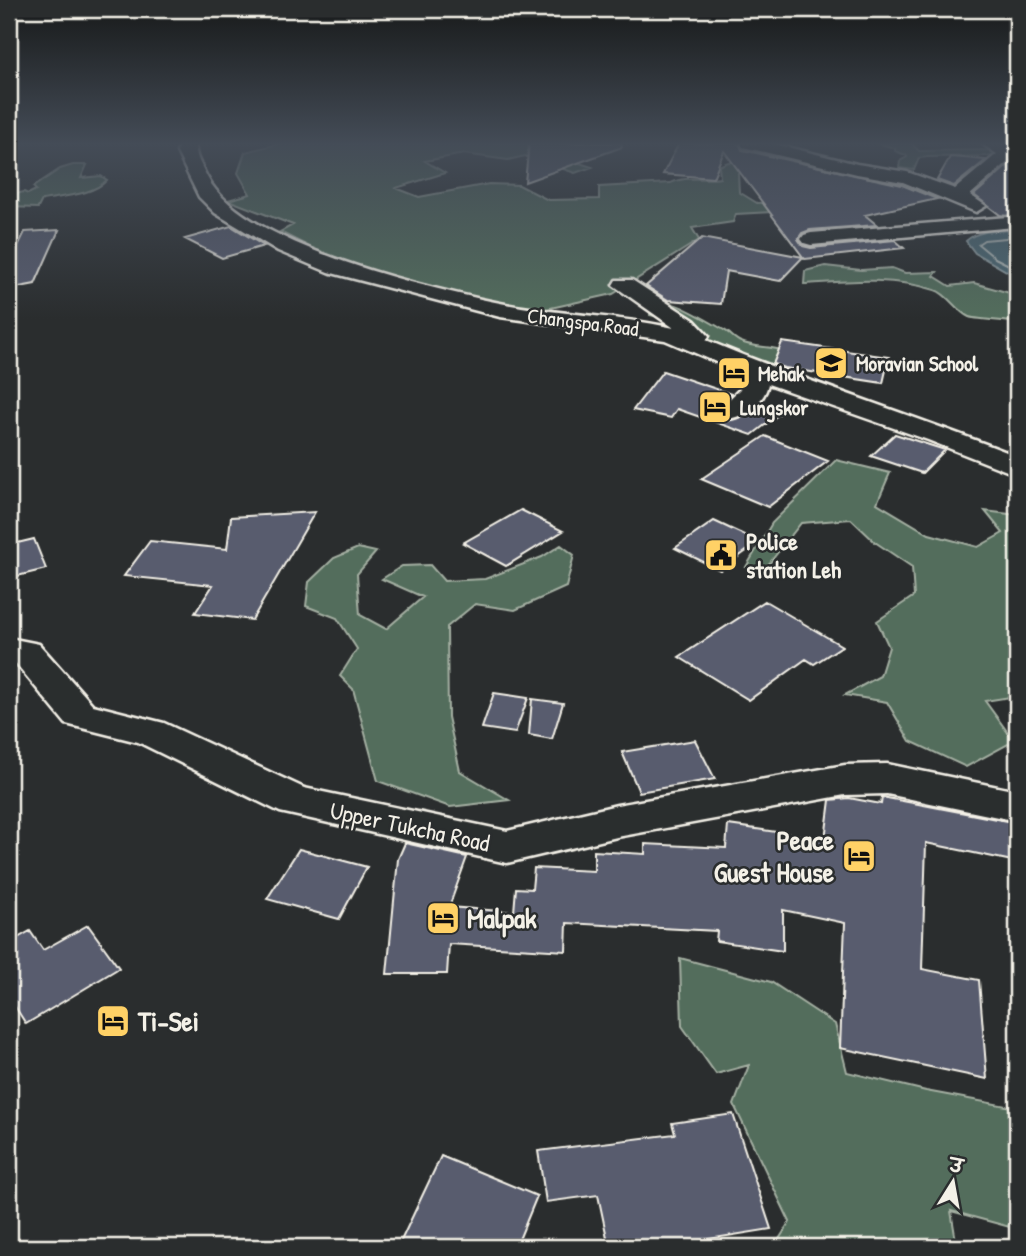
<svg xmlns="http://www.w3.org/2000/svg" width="1026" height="1256" viewBox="0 0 1026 1256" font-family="'Patrick Hand','Playpen Sans Deva',sans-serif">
	<rect width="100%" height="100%" fill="#2a2d2e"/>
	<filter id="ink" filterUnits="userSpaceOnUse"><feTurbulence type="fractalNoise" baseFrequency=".0143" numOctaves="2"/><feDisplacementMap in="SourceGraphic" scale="14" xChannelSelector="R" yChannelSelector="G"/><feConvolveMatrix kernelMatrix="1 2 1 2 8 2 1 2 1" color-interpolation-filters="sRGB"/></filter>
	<g filter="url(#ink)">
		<path fill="#536d5c" stroke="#a4afa2" stroke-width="2" d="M282 143H574L552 154 592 167 575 173 525 156 508 160 464 154 425 161 445 173 396 188 419 197 489 184 519 185 548 200 599 199V187L671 183C685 175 704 181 720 178L719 166 728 162 753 164 749 170 738 174 739 192 757 203 784 202 789 211 736 214 733 222 692 228 699 240 613 294 533 312 353 269 280 232 293 225 228 200 250 194 238 173 245 152Z
			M877 143H911L919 151 983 150 994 151 996 156 927 157 919 158 914 170 899 168 900 161 907 157 906 155 895 151V148Z
			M73 165H87L81 178 101 176 107 180C92 196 62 196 42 200L38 208 9 207V195L24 192 28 194 36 190 33 187 60 169Z
			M825 266 861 270 892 268 905 273 937 272 934 276 950 286 974 283 1017 295V323C1008 321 973 319 969 317 956 311 948 294 935 290 892 276 847 281 804 284L805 271Z
			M633 297C668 296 695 313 724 330 730 333 735 340 741 342 755 348 770 346 784 351L774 364 767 368 741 362 663 318 650 315V307L634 300Z
			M836 460 890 473 877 503 929 534 978 547 1003 533 985 511 1017 515V696L985 701 1014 741 966 767 910 741 887 702 845 695 880 676 889 647 877 621 914 596 912 567 875 542 851 519 801 523 764 570 746 567 772 523Z
			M561 545 574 555 566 587 515 610 475 604 447 627 448 717 460 771 509 800 450 807 378 781 353 689 340 676 357 649 337 618 306 606 309 582 334 558 358 548 376 552 357 574 360 615 386 629 423 597 382 579 402 566 430 565 444 581 485 579 542 557Z
			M680 958 771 982 835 1024 847 1072 926 1091 1017 1108V1229L951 1211 957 1247H774L790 1222 734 1105 749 1065 716 1074 682 1026Z"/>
		<path fill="#4e6973" stroke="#909fa2" stroke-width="2" d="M1017 230V277L975 253 966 241C978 229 1001 231 1017 230Z"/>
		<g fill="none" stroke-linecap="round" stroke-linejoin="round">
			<path stroke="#b2bbb9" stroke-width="2" d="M1017 237 984 240 978 244 995 258 1017 269"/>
		</g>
		<path fill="#585c6e" stroke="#f4f1e8" stroke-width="2" d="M529 143H621L622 147 525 182Z
			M679 143H739L742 150 902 185 937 199 865 215 877 225 810 230 802 233 798 239 803 246 811 248 895 240 904 248 805 259 803 257 780 281 726 271 721 304 668 300 646 286 702 238 803 257 724 151 713 178 663 174Z
			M950 157 965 158 986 160 954 186 937 180Z
			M1012 162 1017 163V218L1000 215 974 195Z
			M231 226 264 246 222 258 185 239Z
			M59 230 35 284 9 289V264L25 232Z
			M782 342 889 357 883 383 785 368 773 364Z
			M663 371 731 394 713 412 719 421 743 417 760 404 783 411 752 435 677 409 671 418 633 410Z
			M895 434 945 450 922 473 871 456Z
			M765 436 828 461 768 507 701 479Z
			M521 510 563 531 506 566 463 543Z
			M315 512 252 620 195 613 213 585 124 576 150 541 227 549 231 517Z
			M714 521 759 542 720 570 675 548Z
			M34 539 46 569 9 578V545Z
			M765 601 842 646 814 664 806 659 749 700 679 657Z
			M494 693 528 698 515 733 482 728Z
			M532 699 563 703 552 739 529 735Z
			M695 740 715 779 639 792 622 752Z
			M882 797 1017 823V862L926 843 922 969 979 980 987 1079 840 1048 845 923 783 910V951L716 941 717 931 567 923 566 951 449 944 447 974H387L398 859 405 843 467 857 449 907 514 912 516 888 532 889 534 868 594 871V851L645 854V844L726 848 728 825 825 839 830 800 849 798 881 804Z
			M299 849 367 867 339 919 267 899Z
			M88 925 119 968 26 1024 9 997V943L30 931 43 950Z
			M733 1114 771 1229 659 1247H609L598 1195 546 1202 538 1151 675 1134 672 1123Z
			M441 1156 537 1196 516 1247H398Z"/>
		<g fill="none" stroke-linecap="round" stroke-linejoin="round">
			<g stroke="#f4f1e8" stroke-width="5">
				<path id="minor" d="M179 143H196C194 156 202 166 207 177 242 245 427 288 500 303 557 315 617 315 674 328L613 285 616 280H632L694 320 709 336 706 340C808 383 914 415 1017 456V475L928 440 768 384C764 404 739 423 719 418L716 412 740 389 744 374 665 340 500 317 328 272 278 251 215 213 199 197 177 152Z
					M741 143H771L857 164 907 172 955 189 997 154 981 143C994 143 1010 141 1017 154L970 195 986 206 976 212 903 182 857 174 743 147Z
					M1008 217 1015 219 1017 222 1015 227 811 245 804 243 801 239 804 235 811 233Z
					M9 638 39 644 93 705 164 723 304 788 507 831 617 805 845 765 887 764 1017 791V821L887 794 845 795 617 837 507 863 280 812 138 742 66 724 14 661 9 660Z"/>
			</g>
			<use href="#minor" fill="#2a2d2e" fill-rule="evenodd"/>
		</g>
	</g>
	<linearGradient id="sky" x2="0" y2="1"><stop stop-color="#171919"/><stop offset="0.45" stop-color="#444c57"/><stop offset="1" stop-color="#444c57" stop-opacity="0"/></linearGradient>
	<rect width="1026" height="319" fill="url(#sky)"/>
	<defs>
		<g id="school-square" transform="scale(1.75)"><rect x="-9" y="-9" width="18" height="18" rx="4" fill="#ffd166" stroke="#2a2d2e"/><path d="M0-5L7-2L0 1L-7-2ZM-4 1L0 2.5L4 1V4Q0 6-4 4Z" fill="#111"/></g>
		<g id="hotel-square" transform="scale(1.75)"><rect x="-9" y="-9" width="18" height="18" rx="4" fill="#ffd166" stroke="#2a2d2e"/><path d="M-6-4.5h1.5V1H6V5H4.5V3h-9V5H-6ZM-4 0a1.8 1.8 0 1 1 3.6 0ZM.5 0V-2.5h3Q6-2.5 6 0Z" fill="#111"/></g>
		<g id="civic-square" transform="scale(1.75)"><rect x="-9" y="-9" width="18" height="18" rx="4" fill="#ffd166" stroke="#2a2d2e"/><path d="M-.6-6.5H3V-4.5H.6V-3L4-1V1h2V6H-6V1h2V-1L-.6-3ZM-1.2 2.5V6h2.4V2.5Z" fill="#111"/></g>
	</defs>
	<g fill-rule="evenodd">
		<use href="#school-square" x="831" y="363"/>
		<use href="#hotel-square" x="734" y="373"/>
		<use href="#hotel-square" x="715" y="407"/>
		<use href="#civic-square" x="721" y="555"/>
		<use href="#hotel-square" x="859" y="856"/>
		<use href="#hotel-square" x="443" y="918"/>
		<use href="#hotel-square" x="113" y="1021"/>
	</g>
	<g text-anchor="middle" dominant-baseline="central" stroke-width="5" stroke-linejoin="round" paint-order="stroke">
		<g font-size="21" fill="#f4f1e8" stroke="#2a2d2e">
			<text transform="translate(583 322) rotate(7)">Changspa Road</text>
		</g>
		<g font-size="21" font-weight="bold" fill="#f4f1e8" stroke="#2a2d2e" text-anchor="start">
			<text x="856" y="363">Moravian School</text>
			<text x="758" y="373">Mehak</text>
			<text x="740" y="407">Lungskor</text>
		</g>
		<g font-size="24" font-weight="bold" fill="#f4f1e8" stroke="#2a2d2e" text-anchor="start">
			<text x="746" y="541">Police<tspan x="746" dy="28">station Leh</tspan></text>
		</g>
		<g font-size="24" fill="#f4f1e8" stroke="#2a2d2e">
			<text transform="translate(410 826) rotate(12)">Upper Tukcha Road</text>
		</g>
		<g font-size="28" font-weight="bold" fill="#f4f1e8" stroke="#2a2d2e" text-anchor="start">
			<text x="834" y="840" text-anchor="end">Peace<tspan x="834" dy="32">Guest House</tspan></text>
			<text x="467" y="918">Malpak</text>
			<text x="138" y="1021">Ti-Sei</text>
		</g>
	</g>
	<rect width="1026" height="1256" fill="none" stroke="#2a2d2e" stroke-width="35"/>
	<rect x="18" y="18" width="991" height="1221" fill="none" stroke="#f4f1e8" stroke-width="2.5" filter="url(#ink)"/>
	<g transform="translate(953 1182) rotate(11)" stroke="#2a2d2e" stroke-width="5" paint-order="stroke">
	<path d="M0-5L12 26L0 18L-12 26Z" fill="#f4f1e8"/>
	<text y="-10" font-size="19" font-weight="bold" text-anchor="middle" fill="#f4f1e8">उ</text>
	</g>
</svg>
